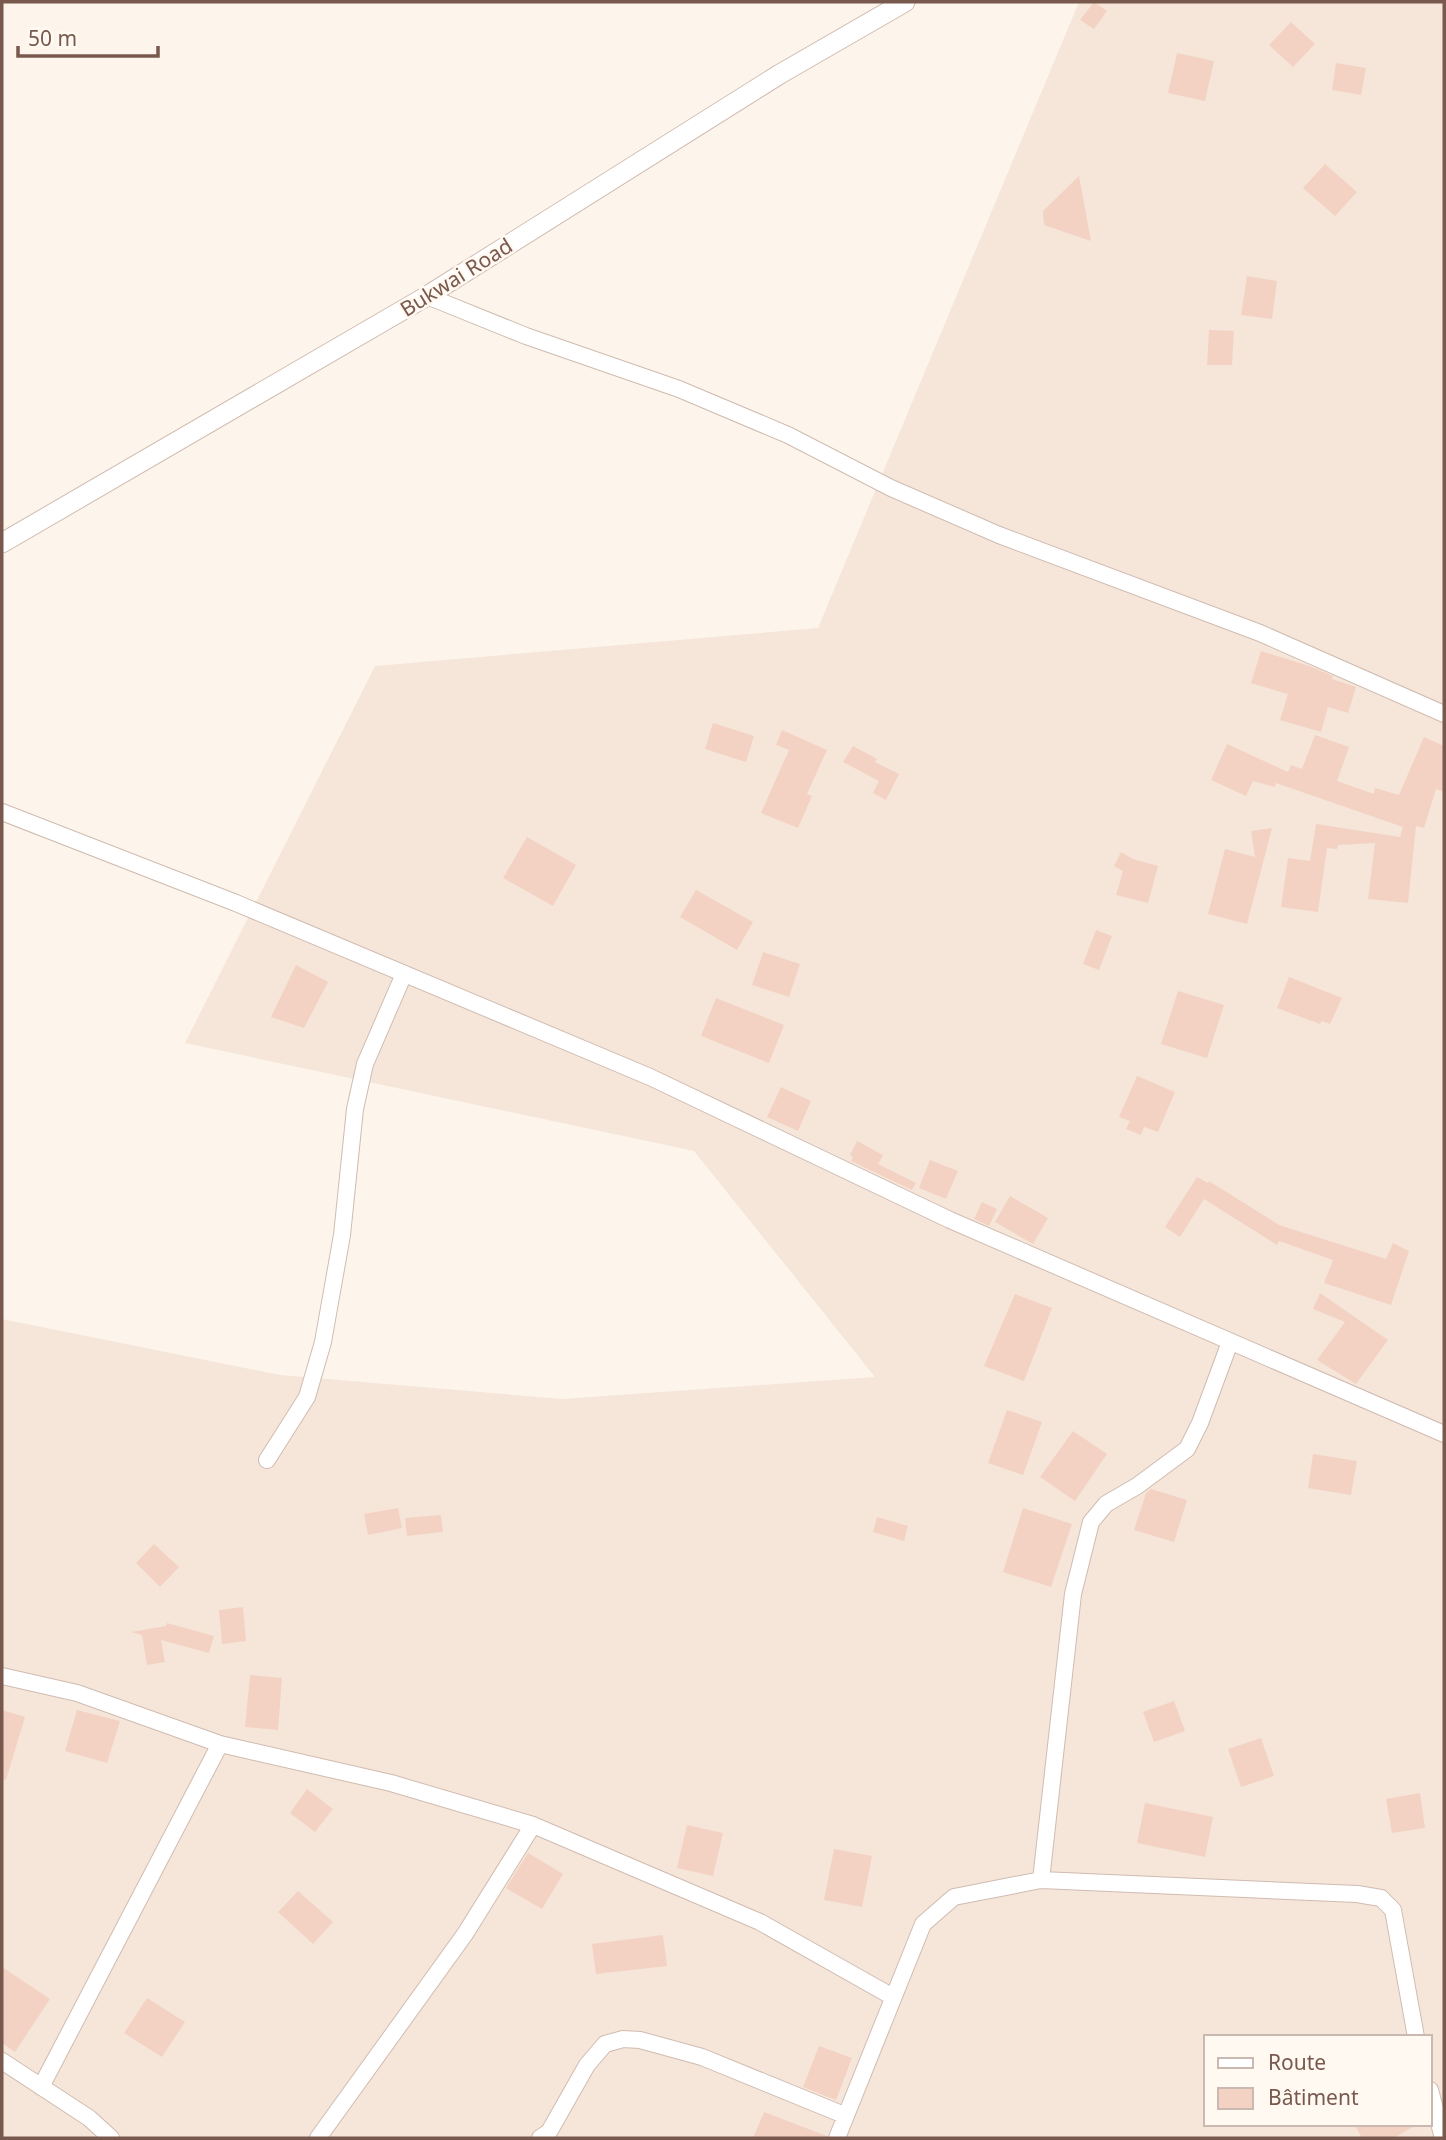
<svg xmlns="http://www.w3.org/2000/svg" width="1446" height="2140" viewBox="0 0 1446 2140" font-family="'Noto Sans',sans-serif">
	<rect width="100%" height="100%" fill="#fdf5eb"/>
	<path fill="#f5e6d9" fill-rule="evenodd" d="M1079 2H1444V2138H2V1319L280 1375 562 1399 875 1377 694 1151 185 1043 375 666 818 628ZM1206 2037H1430V2124H1206Z"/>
	<path fill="#f3d2c3" d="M1094 2 1107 11 1094 29 1080 20Z
		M1291 22 1315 44 1293 67 1269 45Z
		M1177 53 1214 61 1205 101 1168 93Z
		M1336 63 1366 68 1361 95 1332 90Z
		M1325 164 1357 192 1335 216 1303 188Z
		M1079 176 1091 241 1044 225 1043 211Z
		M1247 276 1277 281 1272 319 1241 315Z
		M1209 330 1234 331 1232 365H1207Z
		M1261 651 1309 666 1333 676 1332 679 1356 687 1348 713 1328 707 1321 732 1280 720 1288 694 1251 683Z
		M713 723 754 736 746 762 705 749Z
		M782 730 827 750 807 794 812 796 798 828 761 813 789 750 776 745Z
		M1315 735 1349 747 1337 781 1374 794 1375 788 1399 795 1424 737 1444 746V792L1436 789 1424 828 1416 826 1408 903 1368 899 1375 843 1338 845 1337 849 1327 848 1318 912 1281 907 1288 858 1310 861 1316 824 1400 837 1403 827 1276 783 1275 787 1253 781 1246 796 1211 780 1227 744 1288 772 1291 765 1302 769Z
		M853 746 877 759 875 762 899 774 886 800 873 793 879 781 843 762Z
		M1272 828 1247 924 1208 914 1225 849 1255 857 1251 831Z
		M527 837 576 865 553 906 503 878Z
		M1121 852 1133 859 1158 866 1148 903 1116 895 1123 871 1114 866Z
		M696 890 753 922 737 950 680 917Z
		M1096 930 1112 936 1099 970 1083 964Z
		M763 952 800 964 789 997 752 985Z
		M296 965 328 982 304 1028 271 1017Z
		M1289 977 1342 998 1330 1024 1322 1021 1320 1024 1277 1008Z
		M1178 991 1224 1005 1207 1058 1161 1044Z
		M716 998 784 1025 769 1063 701 1036Z
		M1137 1076 1175 1092 1158 1132 1144 1127 1141 1135 1126 1129 1130 1121 1119 1117Z
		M781 1087 811 1101 798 1131 767 1117Z
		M857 1141 883 1155 878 1164 916 1183 912 1190 851 1161 853 1157 850 1155Z
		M930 1160 958 1171 946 1199 919 1188Z
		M1197 1177 1208 1183 1209 1181 1279 1225 1386 1259 1393 1243 1409 1251 1391 1305 1324 1283 1333 1260 1279 1241 1277 1245 1204 1199 1180 1237 1165 1227Z
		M1010 1196 1048 1218 1033 1244 995 1222Z
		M982 1202 997 1209 989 1226 974 1219Z
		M1320 1293 1388 1340 1356 1384 1317 1360 1345 1322 1313 1309Z
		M1015 1294 1052 1308 1024 1381 984 1366Z
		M1007 1410 1042 1422 1023 1475 988 1463Z
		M1073 1431 1107 1454 1075 1501 1040 1477Z
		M1313 1454 1357 1461 1351 1495 1308 1488Z
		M1151 1489 1187 1500 1174 1542 1134 1530 1146 1493Z
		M398 1508 402 1528 368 1535 364 1514Z
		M1023 1508 1072 1524 1051 1587 1003 1572Z
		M441 1515 443 1532 407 1536 405 1518Z
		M877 1517 908 1526 904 1541 873 1532Z
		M154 1544 179 1567 160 1587 136 1563Z
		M243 1607 246 1641 222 1644 219 1610Z
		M167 1623 214 1636 209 1653 161 1640 165 1662 147 1665 142 1635 131 1632 166 1626Z
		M250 1675 282 1678 278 1730 245 1727Z
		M1174 1701 1185 1731 1154 1742 1143 1712Z
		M2 1710 25 1717 6 1780 2 1779Z
		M77 1710 120 1721 107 1763 65 1751Z
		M1261 1738 1274 1776 1241 1787 1228 1749Z
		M307 1789 333 1809 315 1832 290 1813Z
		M1420 1793 1425 1828 1392 1833 1386 1799Z
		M1145 1803 1213 1817 1205 1857 1137 1843Z
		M687 1825 723 1833 713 1876 677 1868Z
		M834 1849 872 1856 862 1907 824 1900Z
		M528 1853 563 1874 542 1909 506 1888Z
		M298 1891 333 1922 313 1944 278 1912Z
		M663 1935 667 1966 596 1974 592 1944Z
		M2 1967 50 1999 15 2052 2 2043Z
		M147 1998 185 2022 162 2057 124 2033Z
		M819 2046 852 2058 836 2100 803 2087Z
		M764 2112 827 2136V2138H753Z
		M1354 2124H1418L1394 2138H1362Z"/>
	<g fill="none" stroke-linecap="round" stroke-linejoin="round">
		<g stroke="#d0bbb0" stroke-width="18">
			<path id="minor" d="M427 296 526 336 679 389 788 435 891 488 999 535 1260 633 1444 714
				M2 812 236 903 650 1077 950 1220 1444 1434
				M267 1460 307 1397 323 1342 342 1235 355 1109 365 1064 404 974
				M2 1676 77 1693 220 1744 41 2087
				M220 1744 391 1783 533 1825 760 1922 893 1997
				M1041 1880 1357 1894 1381 1898 1393 1910 1416 2037
				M2 2061 89 2118 111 2138
				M1430 2090 1443 2138
				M318 2138 465 1934 533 1825
				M540 2138 549 2132 587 2065 605 2044 623 2039 640 2040 702 2057 844 2115
				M837 2138 923 1924 954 1897 1041 1880 1073 1594 1091 1522 1106 1504 1137 1486 1187 1449 1200 1423 1230 1342"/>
		</g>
		<g stroke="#d0bbb0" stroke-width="21">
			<path id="tertiary" d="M2 543 427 296 780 74 905 2"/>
		</g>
		<use href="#minor" stroke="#fff" stroke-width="16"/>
		<use href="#tertiary" stroke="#fff" stroke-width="19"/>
	</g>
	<g text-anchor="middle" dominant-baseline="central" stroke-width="5" stroke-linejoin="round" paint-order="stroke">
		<g font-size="21" fill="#79594d" stroke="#fff9f2">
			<text transform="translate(456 277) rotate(-32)">Bukwai Road</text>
		</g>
	</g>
	<rect width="1446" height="2140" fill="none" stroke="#79594d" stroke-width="7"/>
	<rect x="1204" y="2035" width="228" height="91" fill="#fff9f2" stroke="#c9b9b0" stroke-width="2"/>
	<rect x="1218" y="2058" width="35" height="10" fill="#ffffff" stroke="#c9b9b0" stroke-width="2"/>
	<text x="1268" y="2070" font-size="21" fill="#79594d">Route</text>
	<rect x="1218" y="2088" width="35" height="21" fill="#f3d2c3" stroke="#c9b9b0" stroke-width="2"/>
	<text x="1268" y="2105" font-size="21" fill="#79594d">Bâtiment</text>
	<path d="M18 46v10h140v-10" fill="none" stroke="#79594d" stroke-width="3.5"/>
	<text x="28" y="46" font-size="21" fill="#79594d" stroke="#fff9f2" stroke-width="5" paint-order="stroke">50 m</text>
</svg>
